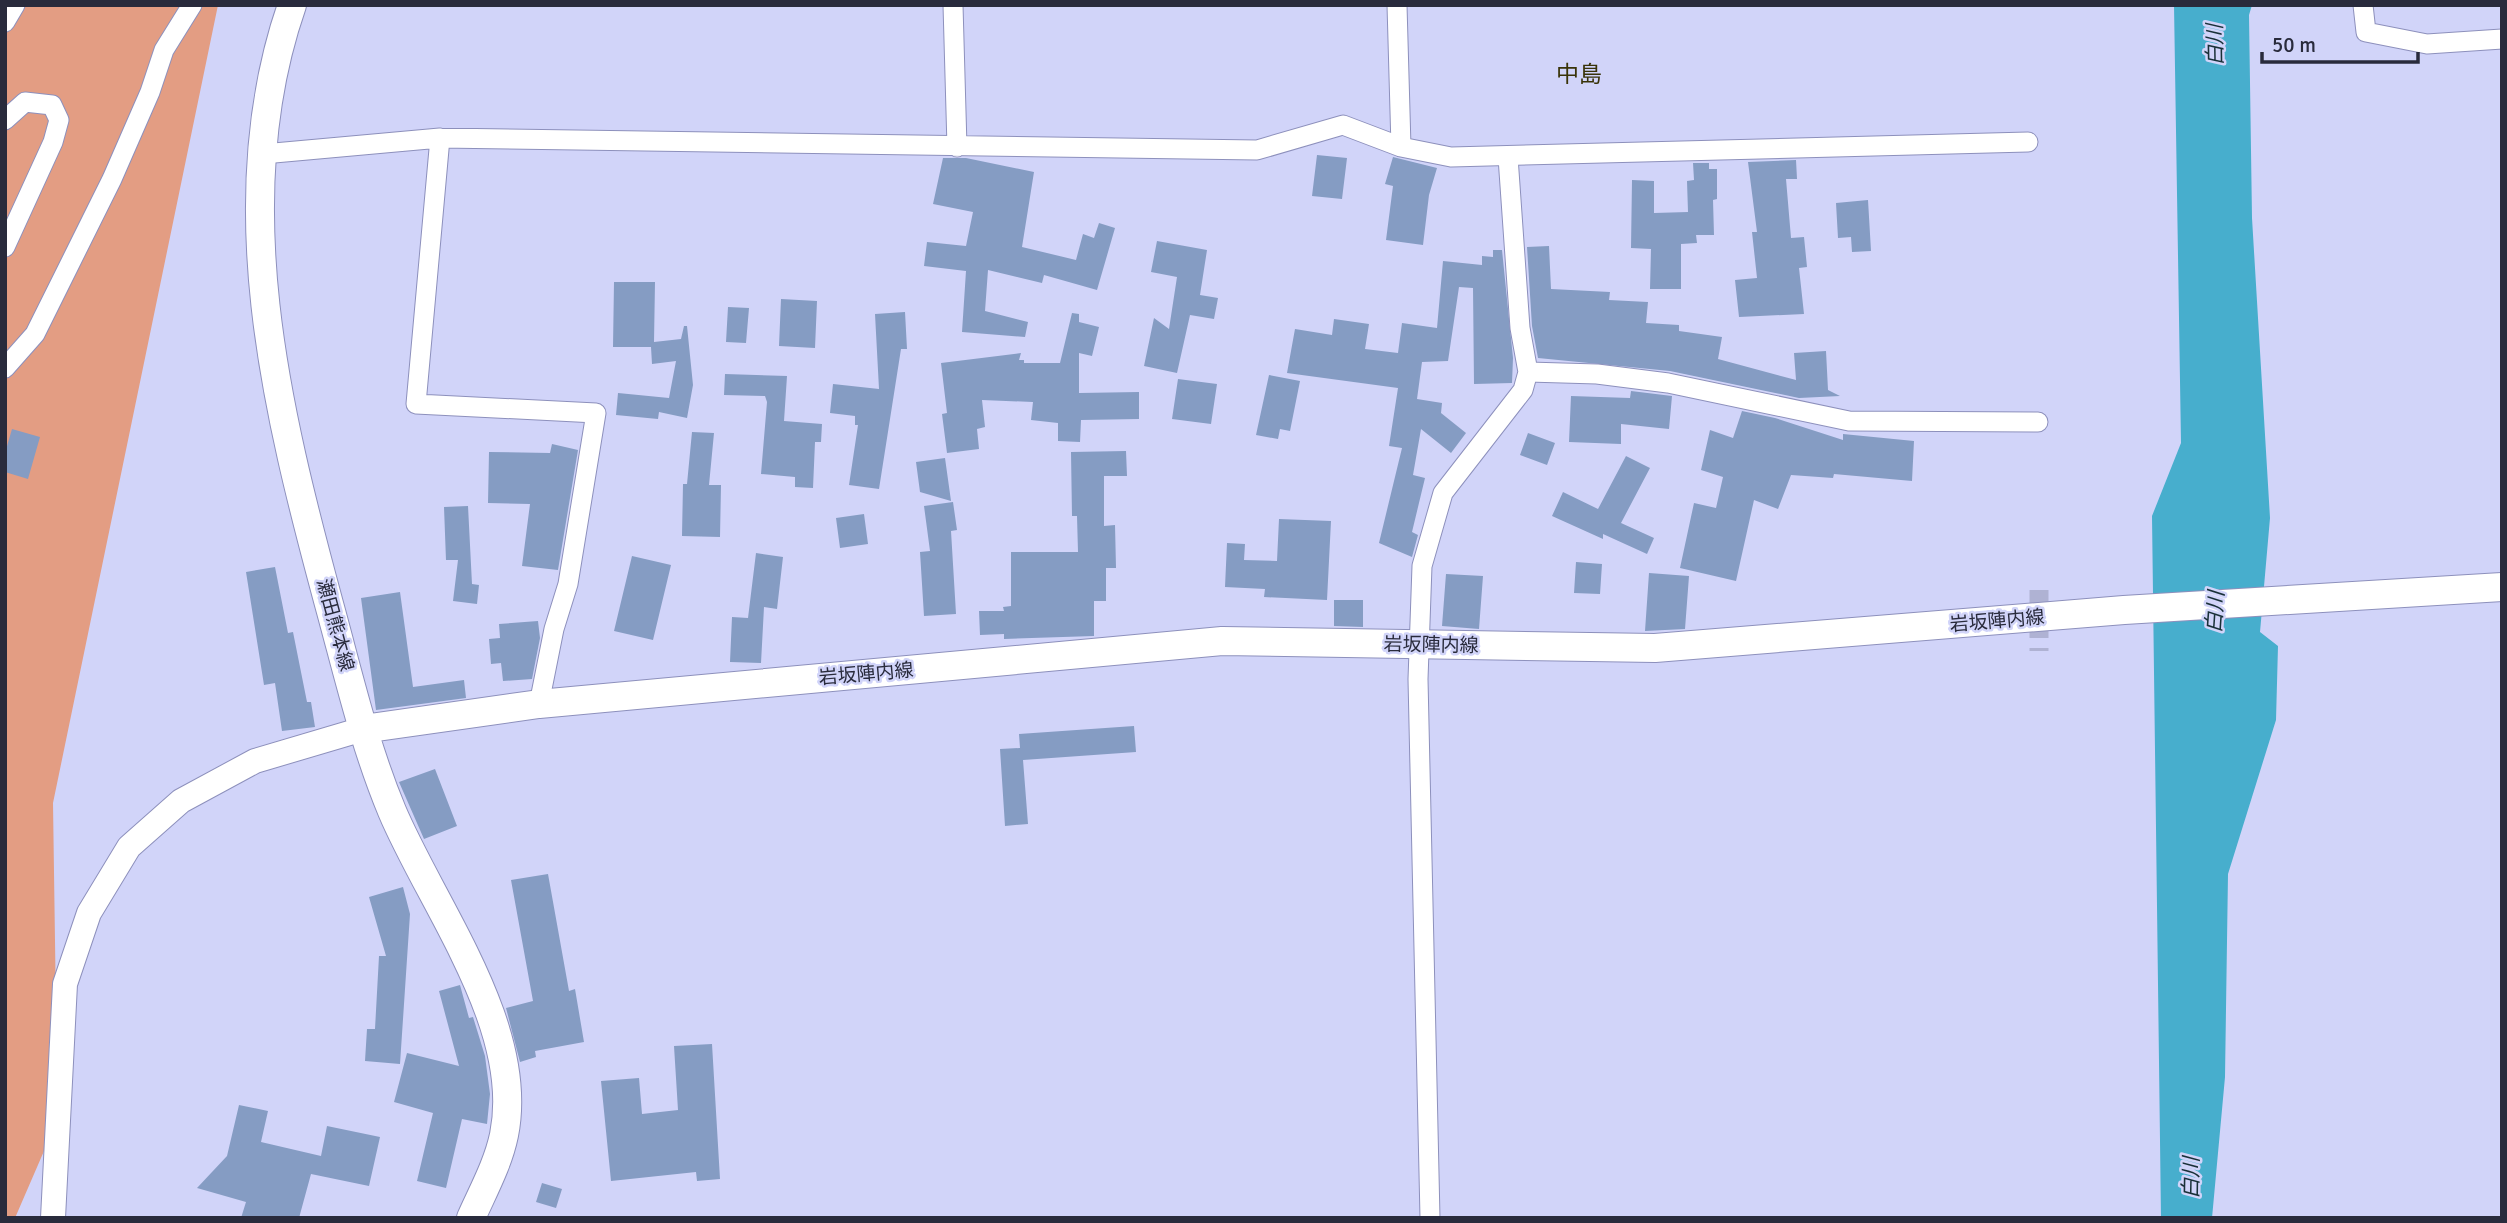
<svg xmlns="http://www.w3.org/2000/svg" width="2507" height="1223" viewBox="0 0 2507 1223" font-family="Signika,'Noto Sans JP',sans-serif">
	<rect width="100%" height="100%" fill="#d1d4f9"/>
	<path fill="#e39d83" d="M5 5H218L53 803 56 1010 44 1151 15 1218H5Z"/>
	<path fill="#47aecd" d="M2174 5H2252L2249 15 2252 218 2270 518 2260 632 2278 646 2276 720 2228 874 2225 1077 2212 1218H2161L2152 516 2181 443Z"/>
	<path fill="#859cc3" d="M1317 155 1347 158 1342 199 1312 196Z
		M1393 157 1437 168 1429 195 1423 245 1386 240 1393 186 1385 184Z
		M943 158H966L1034 172 1022 247 1076 260 1083 234 1094 238 1099 223 1115 228 1097 290 1044 275 1042 283 988 270 985 311 1028 322 1025 337 962 332 966 271 924 266 927 242 966 246 973 212 933 204Z
		M1796 160 1797 179H1786L1791 238 1804 237 1807 267 1799 268 1804 314 1739 317 1735 280 1757 278 1752 232H1757L1748 162Z
		M1693 163H1709V169H1717V199L1713 200 1714 235H1696L1697 243 1681 244V289H1650L1651 249 1631 248 1632 180 1654 181V213L1688 212 1687 181 1694 180Z
		M1868 200 1871 251 1852 252 1851 237 1838 238 1836 203Z
		M1157 241 1207 250 1200 295 1218 298 1214 319 1190 315 1177 373 1144 366 1154 318 1169 329 1177 277 1151 272Z
		M1549 246 1551 289 1610 292 1609 300 1648 302 1646 323 1679 325V331L1722 337 1718 359 1796 380 1794 353 1826 351 1828 390 1840 396 1799 398 1670 371 1538 358 1532 326 1527 247Z
		M1493 250H1502L1513 358 1512 383 1474 384 1473 288 1459 287 1448 361 1422 362 1417 399 1442 403 1441 413 1466 433 1451 453 1421 429 1413 475 1425 478 1412 532 1418 535 1412 557 1379 543 1402 448 1389 446 1398 388 1287 373 1295 329 1332 335 1334 319 1369 324 1365 349 1398 353 1402 323 1437 328 1443 261 1482 265V256L1493 257Z
		M614 282H655L654 342 681 339 684 326H687L693 385 687 418 659 412 658 419 616 415 618 393 669 398 676 361 652 364 651 347H613Z
		M781 299 817 301 815 348 779 346Z
		M728 307 749 308 746 343 726 342Z
		M905 312 907 349H901L879 489 849 485 858 425H855V416L830 413 833 384 879 389 875 314Z
		M1072 313 1079 314V322L1099 327 1092 356 1079 353V393L1139 392V419L1081 420 1080 442 1058 441V423L1031 420 1033 402 982 400 985 427 977 429 979 449 947 453 942 414 947 413 941 363 1021 353 1019 360H1024V363H1060Z
		M725 374 787 376 784 421 822 424 821 442H815L813 488 795 487V477L761 474 767 402 765 396 724 395Z
		M1269 375 1300 381 1290 431 1280 429 1278 439 1256 435Z
		M1178 379 1217 384 1211 424 1172 419Z
		M1631 391 1672 396 1669 429 1621 424V444L1569 442 1571 396 1630 398Z
		M1742 411 1775 418 1843 440V434L1914 441 1912 481 1834 474 1833 478 1791 475 1778 509 1754 500 1736 581 1680 568 1694 503 1716 508 1723 477 1701 470 1710 430 1733 438Z
		M12 429 40 437 28 479 5 472V453Z
		M692 432 714 433 709 485H721L720 537 682 536 683 484H687Z
		M1528 433 1555 443 1547 465 1520 455Z
		M552 444 578 450 558 570 522 566 530 504 488 503 489 452 550 453Z
		M1126 451 1127 476H1104V526L1115 525 1116 568H1106V601H1094V636L1004 639V634L980 635 979 611H1004L1003 607 1011 606V552H1078L1077 516H1072L1071 452Z
		M1626 456 1650 468 1621 523 1654 538 1647 554 1603 534V539L1552 516 1563 492 1598 509Z
		M945 458 951 501 920 492 916 462Z
		M953 502 957 530 951 531 956 614 924 616 920 552 930 551 924 506Z
		M468 506 472 584 479 585 477 604 453 601 458 560H446L444 507Z
		M864 514 868 544 840 548 836 518Z
		M1279 519 1331 521 1327 600 1264 597 1265 589 1225 587 1227 543 1245 544 1244 560 1277 561Z
		M756 553 783 557 777 609 764 607 761 663 730 662 732 617 748 618Z
		M632 556 671 565 653 640 614 631Z
		M1576 562 1602 564 1600 594 1574 593Z
		M275 567 288 633 293 632 307 702H311L315 727 282 731 275 683 264 685 246 572Z
		M1649 573 1689 576 1685 629 1645 631Z
		M1446 574 1483 576 1479 629 1442 626Z
		M400 592 413 687 464 680 466 698 376 710 361 598Z
		M1334 600H1363V627L1334 626Z
		M538 621 540 638 532 679 503 681 501 663 491 664 489 639 500 638 499 624Z
		M1134 726 1136 752 1023 760 1028 824 1005 826 1000 749 1020 748 1019 734Z
		M435 769 457 826 424 839 399 782Z
		M548 874 569 991 575 989 584 1042 535 1051 536 1057 520 1062 506 1008 533 1001 511 880Z
		M403 887 410 914 400 1064 365 1061 367 1029H375L379 956H386L369 897Z
		M460 985 469 1018 473 1017 485 1056 490 1094 487 1124 462 1119 446 1188 417 1181 433 1113 394 1102 407 1053 459 1066 439 991Z
		M712 1044 720 1179 697 1181 696 1172 611 1181 601 1081 639 1078 642 1114 678 1110 674 1046Z
		M239 1105 268 1111 261 1142 321 1156 327 1126 380 1137 369 1186 311 1174 299 1218H241L246 1202 197 1188 227 1156Z
		M542 1183 562 1189 556 1208 536 1202Z"/>
	<g fill="none" stroke-linecap="round" stroke-linejoin="round">
		<path stroke="#afb2d3" stroke-width="19" stroke-dasharray="19 10" stroke-linecap="butt" d="M2039 590V651"/>
		<g stroke="#8d90bc" stroke-width="21">
			<path id="minor" d="M953 5 957 147
				M1397 5 1401 147
				M2363 5 2366 32 2427 44 2502 39
				M5 22 15 5
				M5 120 25 102 52 105 59 120 53 142 5 247
				M440 138 416 404 596 413 568 584 554 629 539 704
				M263 154 440 138 1257 150 1343 125 1401 147 1451 157 2028 142
				M5 368 35 334 112 179 150 92 164 50 192 5
				M1528 372 1597 374 1668 383 1849 421 2038 422
				M1430 1218 1418 679 1422 566 1443 493 1523 390 1528 372 1520 328 1508 157"/>
		</g>
		<g stroke="#8d90bc" stroke-width="26">
			<path id="tertiary" d="M53 1218 65 984 89 913 129 847 181 801 255 761 363 729"/>
		</g>
		<g stroke="#8d90bc" stroke-width="30">
			<path id="secondary" d="M292 5C224 200 277 412 329 604 348 673 364 744 392 811 432 906 526 1027 504 1135 498 1164 483 1191 471 1218
				M363 729 539 704 1222 641 1655 648 2124 610 2502 587"/>
		</g>
		<use href="#minor" stroke="#fff" stroke-width="19"/>
		<use href="#tertiary" stroke="#fff" stroke-width="24"/>
		<use href="#secondary" stroke="#fff" stroke-width="28"/>
	</g>
	<g text-anchor="middle" dominant-baseline="central" stroke-width="5" stroke-linejoin="round" paint-order="stroke">
		<g font-size="19" fill="#292b3c" stroke="#d1d4f9">
			<text transform="translate(1997 621) rotate(-5)">岩坂陣内線</text>
			<text transform="translate(335 625) rotate(75)">瀬田熊本線</text>
			<text transform="translate(1431 645) rotate(1)">岩坂陣内線</text>
			<text transform="translate(866 674) rotate(-5)">岩坂陣内線</text>
		</g>
		<g font-size="21" font-style="italic" fill="#193038" stroke="#d1d4f9">
			<text transform="translate(2215 45) rotate(-91)">白川</text>
			<text transform="translate(2215 612) rotate(-86)">白川</text>
			<text transform="translate(2191 1178) rotate(-89)">白川</text>
		</g>
		<g font-size="23" fill="#393308" stroke="#d1d4f9">
			<text x="1579" y="74">中島</text>
		</g>
	</g>
	<rect width="2507" height="1223" fill="none" stroke="#292b3c" stroke-width="14"/>
	<path d="M2262 52v10h156v-10" fill="none" stroke="#292b3c" stroke-width="3.5"/>
	<text x="2272" y="52" font-size="21" fill="#292b3c" stroke="#d1d4f9" stroke-width="5" paint-order="stroke">50 m</text>
</svg>
